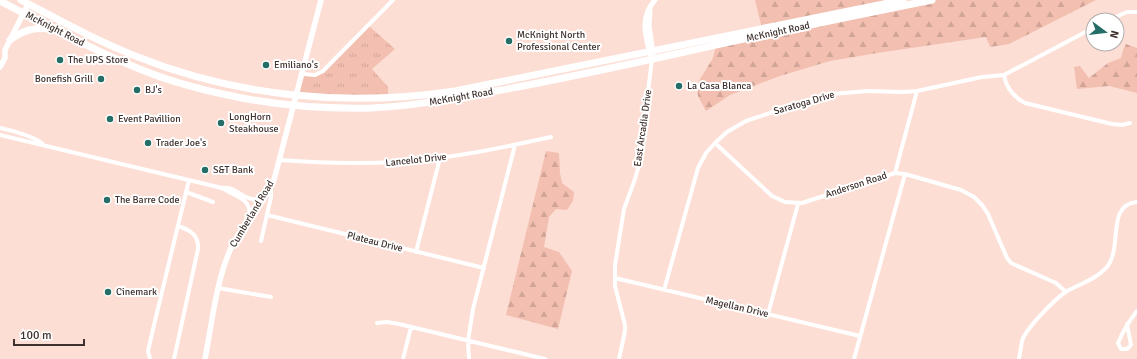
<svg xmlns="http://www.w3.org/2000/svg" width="1137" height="359" viewBox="0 0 1137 359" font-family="Signika,sans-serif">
	<defs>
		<pattern id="grass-tufts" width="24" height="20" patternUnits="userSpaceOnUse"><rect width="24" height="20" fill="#f3bfb0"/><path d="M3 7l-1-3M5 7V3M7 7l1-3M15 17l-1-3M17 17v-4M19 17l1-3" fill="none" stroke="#d1a598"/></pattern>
		<pattern id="forest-firs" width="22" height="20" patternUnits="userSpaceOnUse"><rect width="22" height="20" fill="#f3bfb0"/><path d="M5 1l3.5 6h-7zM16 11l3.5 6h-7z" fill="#d1a598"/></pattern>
	</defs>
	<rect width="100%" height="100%" fill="#fcded5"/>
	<path fill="url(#grass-tufts)" d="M369 26 395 49 372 69 388 87V97L295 95 301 74 320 73Z"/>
	<path fill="url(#forest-firs)" d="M755 0H903L762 29Z
		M932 0H1096L1009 44 990 47 986 37 877 53 830 61 780 76 730 95 706 111 698 96 697 84 713 58 716 45Z
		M1126 44 1137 48V93L1109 86 1077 89 1074 67 1080 66 1089 78 1108 63 1121 58 1123 50Z
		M546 151 559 153 560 173 562 183 574 192 573 201 567 210 556 209 549 217 544 247 559 252 572 271 558 329 506 315Z"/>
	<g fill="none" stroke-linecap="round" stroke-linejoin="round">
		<path stroke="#fff" stroke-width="4" d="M1109 20 1127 12H1137
			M301 74 315 75 323 71 393 0
			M1004 75C1006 88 1014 97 1025 103L1112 124 1122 125 1130 123
			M0 128C14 131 31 135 43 144
			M0 135 222 188C234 196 253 198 249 218
			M715 143 772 196 785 202 802 203 895 173 905 174 961 190 974 197 982 205 988 214 1007 258 1011 263 1056 283 1066 292
			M280 160C333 164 385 165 437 158 475 154 514 145 551 137
			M895 173 917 91
			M222 188C235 186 240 197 252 199 256 200 261 198 265 197
			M186 192 213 202
			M267 215 484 268
			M261 241 271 197V189
			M416 252 440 158
			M615 278 860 336
			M218 288 271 297
			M664 290 698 168 706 153 715 143 727 132 746 121 809 100 832 94 868 91 902 92 917 91 982 77 1004 75 1093 28
			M768 314 798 204
			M377 323 387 322 399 324 545 359
			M1127 324 1131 345 1127 349H1121L1118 343C1123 331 1129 321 1137 311
			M150 359 148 351 154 325 189 180
			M174 359 198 249C199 235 190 230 178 226
			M403 359 411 327
			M469 359 468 341 473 309 515 145
			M619 359 625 331V325L615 286V265L624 209 635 179 639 165 652 59
			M854 359 905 174
			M1019 359C1020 353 1021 347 1022 341 1026 328 1055 299 1067 291 1080 284 1096 279 1106 268 1124 248 1105 205 1137 202"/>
		<path stroke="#fff" stroke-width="5" d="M650 9 649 26 653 53
			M650 54C645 34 640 17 655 0"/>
		<path stroke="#fff" stroke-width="5.5" d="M0 67 5 58V50L28 4
			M205 359C212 323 216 281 231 248 243 224 264 205 274 180L321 0"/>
		<path stroke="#fff" stroke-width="7" d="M21 0C59 20 97 41 138 57 238 97 349 107 455 91L903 0
			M0 1C43 23 86 47 130 65 164 80 201 90 237 97 281 106 327 109 372 108 414 106 455 98 496 91 552 81 607 69 662 57 752 37 842 18 932 0
			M10 40C23 30 34 27 51 29"/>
	</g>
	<g fill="#246e67" stroke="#fff" stroke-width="1.5">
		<circle cx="509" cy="41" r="4"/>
		<circle cx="60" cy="60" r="4"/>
		<circle cx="266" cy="65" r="4"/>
		<circle cx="101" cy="79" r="4"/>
		<circle cx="679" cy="86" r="4"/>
		<circle cx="137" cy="90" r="4"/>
		<circle cx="110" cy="119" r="4"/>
		<circle cx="221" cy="123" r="4"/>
		<circle cx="148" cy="143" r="4"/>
		<circle cx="205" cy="170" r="4"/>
		<circle cx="107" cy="200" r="4"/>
		<circle cx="108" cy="292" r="4"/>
	</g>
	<g text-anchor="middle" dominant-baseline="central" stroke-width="4" stroke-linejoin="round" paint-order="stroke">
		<g font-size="10" fill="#3f312d" stroke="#fff">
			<text transform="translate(55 29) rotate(27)">McKnight Road</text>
			<text transform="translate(778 32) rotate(-12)">McKnight Road</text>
			<text transform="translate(461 97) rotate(-10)">McKnight Road</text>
			<text transform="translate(804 103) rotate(-16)">Saratoga Drive</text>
			<text transform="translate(643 128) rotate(-82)">East Arcadia Drive</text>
			<text transform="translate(416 160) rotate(-6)">Lancelot Drive</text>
			<text transform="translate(856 185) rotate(-18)">Anderson Road</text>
			<text transform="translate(252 214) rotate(-59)">Cumberland Road</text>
			<text transform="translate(375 242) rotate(14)">Plateau Drive</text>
			<text transform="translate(737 307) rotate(13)">Magellan Drive</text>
		</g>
		<g font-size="10" fill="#3f312d" stroke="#fff" text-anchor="start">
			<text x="517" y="35">McKnight North<tspan x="517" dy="12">Professional Center</tspan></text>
			<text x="68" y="60">The UPS Store</text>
			<text x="274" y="65">Emiliano's</text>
			<text x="93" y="79" text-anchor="end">Bonefish Grill</text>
			<text x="687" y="86">La Casa Blanca</text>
			<text x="145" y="90">BJ's</text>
			<text x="229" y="117">LongHorn<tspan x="229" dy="12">Steakhouse</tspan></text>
			<text x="118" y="119">Event Pavillion</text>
			<text x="156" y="143">Trader Joe's</text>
			<text x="213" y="170">S&amp;T Bank</text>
			<text x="115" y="200">The Barre Code</text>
			<text x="116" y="292">Cinemark</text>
		</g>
	</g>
	<g transform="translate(1105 32) rotate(105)"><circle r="19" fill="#ffffff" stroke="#b2adab"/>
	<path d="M0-3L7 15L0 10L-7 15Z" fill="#246e67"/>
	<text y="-6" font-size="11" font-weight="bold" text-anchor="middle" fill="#3f312d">N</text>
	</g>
	<path d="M14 339v6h70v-6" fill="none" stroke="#3f312d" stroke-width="2"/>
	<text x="20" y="339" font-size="12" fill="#3f312d" stroke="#ffffff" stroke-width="3" paint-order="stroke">100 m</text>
</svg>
